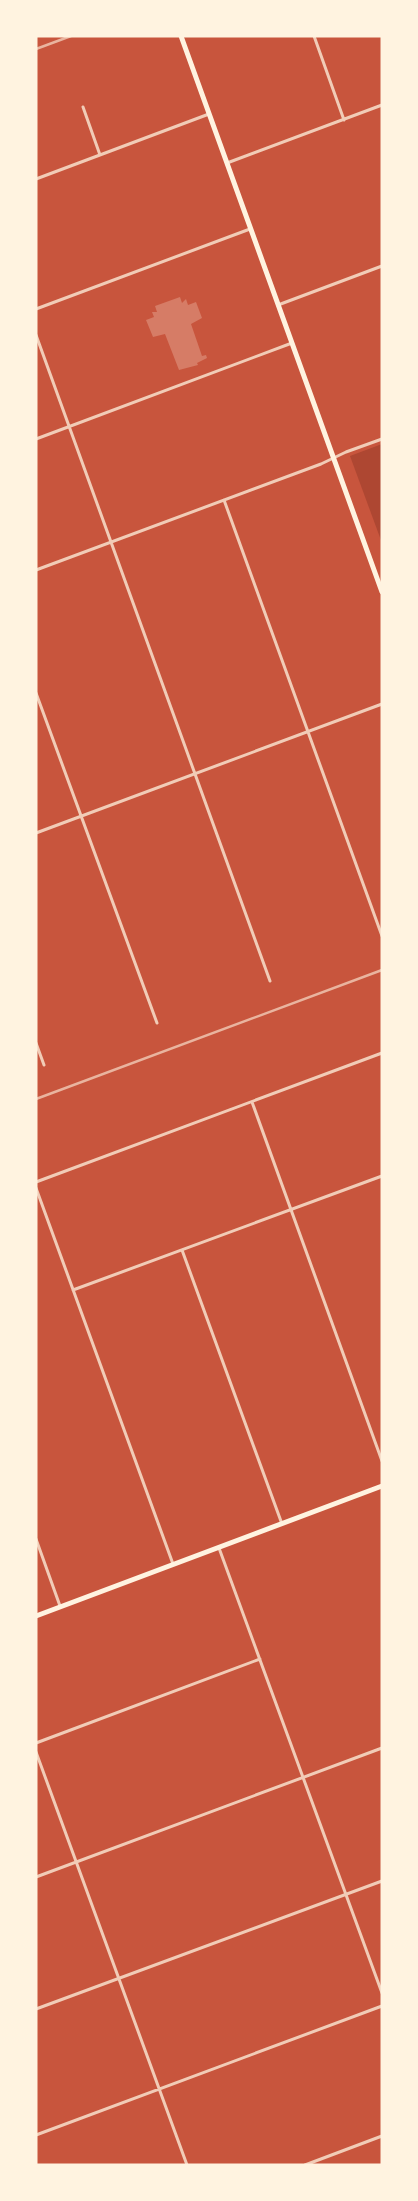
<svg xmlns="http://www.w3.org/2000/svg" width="418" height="2201" viewBox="0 0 418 2201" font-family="'Space Grotesk',sans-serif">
	<rect width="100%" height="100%" fill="#c8553d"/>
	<path fill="#ae4732" d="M382 444V543L350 456Z"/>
	<path fill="#d67c66" d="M180 297 182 303 186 299 188 305 196 302 202 318 191 324 202 356 206 355 207 358 197 363 198 365 179 370 165 334 153 337 146 320 154 317 152 312H157L155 306Z"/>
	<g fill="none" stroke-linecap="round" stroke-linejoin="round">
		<path stroke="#f1ccb7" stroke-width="3" d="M314 36 344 120
			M83 107 100 155
			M227 163 382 105
			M36 179 209 114
			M278 305 382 266
			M36 309 250 229
			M36 335 270 981
			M36 439 292 343
			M224 500 382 936
			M36 570 321 464 346 452 382 439
			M36 693 157 1023
			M36 833 382 704
			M36 1043 44 1065
			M252 1102 382 1461
			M36 1182 382 1053
			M36 1188 173 1564
			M182 1250 282 1524
			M73 1290 382 1176
			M36 1539 60 1606
			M219 1548 382 1993
			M36 1743 260 1659
			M36 1752 187 2165
			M36 1877 382 1748
			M36 2009 382 1881
			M36 2135 382 2006
			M305 2165 382 2136"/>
		<path stroke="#fff3e0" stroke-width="5" d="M181 36 382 592
			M36 1616 382 1486"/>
		<path stroke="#e9b49f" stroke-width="2.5" d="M36 49 71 36
			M36 1099 382 970"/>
	</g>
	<rect width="418" height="2201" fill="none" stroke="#fff3e0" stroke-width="75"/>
</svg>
